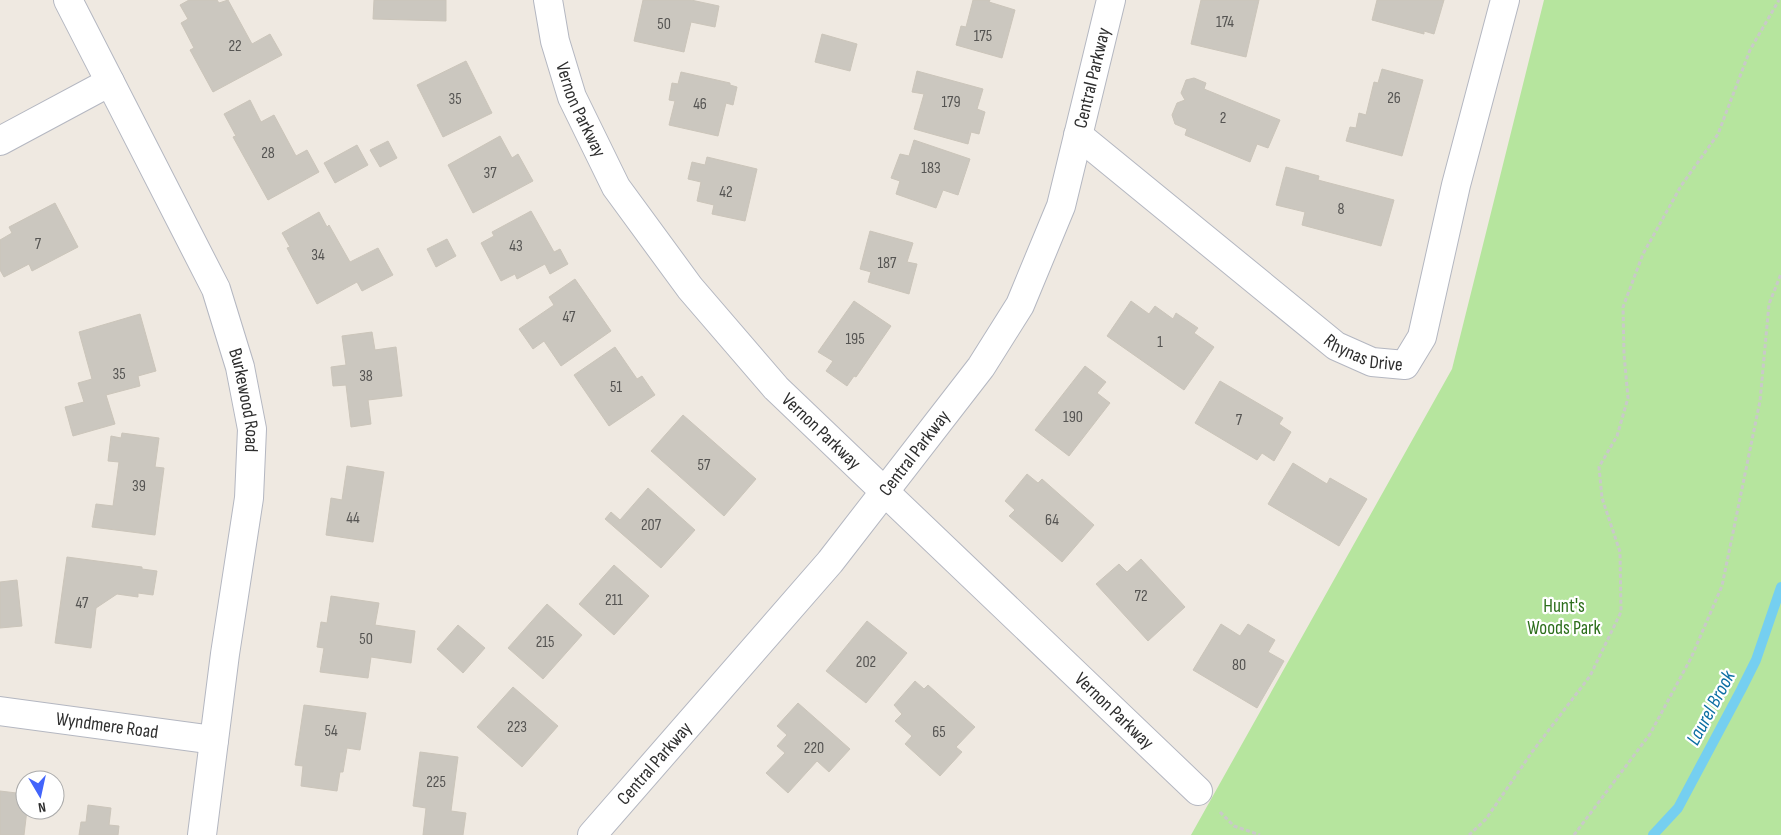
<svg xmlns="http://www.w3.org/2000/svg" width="1781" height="835" viewBox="0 0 1781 835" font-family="'Sofia Sans Condensed',sans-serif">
	<rect width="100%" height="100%" fill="#efe9e1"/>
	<path fill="#b6e59e" d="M1544 0H1781V835H1191L1452 369Z"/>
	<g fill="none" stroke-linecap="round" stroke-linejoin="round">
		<path stroke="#75cff0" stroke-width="10" d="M1653 835 1678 808 1741 690 1756 660 1781 587"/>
	</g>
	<path fill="#cbc7bf" stroke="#cbc5ba" d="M189 0H217L219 3 228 0 252 44 270 34 282 55 213 92 190 50 194 48 181 23 188 19 180 5Z
		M374 0H446V21L373 19Z
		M643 0H691L719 6 715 27 691 22 684 52 634 41Z
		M973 0H990L989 2 1015 10 1002 58 956 45 961 26 966 27Z
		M1201 0H1259L1246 57 1191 44Z
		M1377 0H1444L1434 34 1424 31V34L1372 20Z
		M822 34 857 44 850 71 815 62Z
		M466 61 492 113 443 137 417 85Z
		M1382 69 1423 80 1402 156 1346 141 1350 127 1356 128 1359 113 1366 115 1374 82 1378 83Z
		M917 71 983 89 977 109 985 112 979 134 971 132 968 144 914 129 924 94 912 92Z
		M681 72 730 83V85L737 87 733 105 726 103 718 136 669 125 675 101 669 100 672 83 678 84Z
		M1194 78 1206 83 1204 89 1280 120 1268 148 1257 144 1250 162 1185 135 1187 129 1175 124 1172 115 1177 103 1185 100 1181 93 1186 80Z
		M250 100 261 122 274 115 296 156 307 150 319 172 268 200 233 137 236 136 224 114Z
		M500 136 512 158 518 154 533 181 473 213 448 165Z
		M914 140 970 159 958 195 943 190 936 208 896 194 900 181 891 178 900 154 909 156Z
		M388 141 397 158 380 167 370 150Z
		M357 145 368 165 335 183 324 163Z
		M707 157 757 169 745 221 712 214 714 205 697 201 701 182 688 179 692 162 705 165Z
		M1286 167 1319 176 1318 180 1394 200 1381 246 1302 225 1305 212 1276 205Z
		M55 203 78 247 32 271 29 264 4 277 0 270V240L12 233 9 227Z
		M531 211 554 252 560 249 568 264 550 274 545 264 517 279 515 274 501 281 481 243 494 236 492 232Z
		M319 212 327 227 329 225 350 262 378 248 393 275 362 291 357 282 317 304 287 248 290 247 282 233Z
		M870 231 913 243 907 262 917 264 909 294 868 282 871 272 860 269Z
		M447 239 456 256 436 267 427 249Z
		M575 279 611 331 561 366 544 341 533 349 519 329 554 305 549 297Z
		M854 301 891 326 856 377 854 376 847 386 826 371 833 361 818 352Z
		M1131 301 1149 314 1155 306 1173 319 1176 313 1198 328 1194 333 1214 347 1184 390 1107 336Z
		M140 314 156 371 138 376 140 386 106 395 115 424 73 436 65 407 84 402 78 383 92 379 79 332Z
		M372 332 375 350 396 347 402 396 368 400 371 424 351 427 346 385 333 386 331 367 346 365 342 336Z
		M615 347 637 379 642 376 655 395 609 426 574 375Z
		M1085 366 1106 382 1097 393 1110 403 1069 456 1035 430Z
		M1220 381 1283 418 1279 424 1291 432 1274 461 1262 453 1257 460 1195 423Z
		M683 415 756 479 724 516 651 451Z
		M122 433 159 438 155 467 164 468 155 535 92 527 96 504 113 506 119 462 108 461 111 436 121 438Z
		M1293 463 1327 484 1330 478 1367 499 1339 546 1268 504Z
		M347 466 384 472 373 542 326 535 331 498 342 500Z
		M1027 474 1038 483 1042 479 1094 525 1062 562 1009 516 1015 510 1005 501Z
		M648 488 695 530 661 568 605 519 611 512 620 520Z
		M67 557 142 567V569L157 571 153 595 138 593V597L117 594 96 608 91 648 55 643Z
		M1141 559 1185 607 1148 641 1096 584 1119 564 1127 572Z
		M614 565 649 596 614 635 579 604Z
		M17 580 22 626 0 628V582Z
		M331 596 379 603 375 625 415 631 411 663 371 657 368 678 320 672 324 648 317 647 321 622 327 623Z
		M547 604 582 635 543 679 508 648Z
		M867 621 907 653 866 703 826 671Z
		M1221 624 1240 636 1248 624 1275 640 1268 652 1284 661 1257 708 1193 670Z
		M458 625 485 648 463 673 437 649Z
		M915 681 924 689 928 685 975 727 956 747 962 752 940 776 905 744 912 736 895 721 902 714 894 705Z
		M513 687 558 726 522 767 477 727Z
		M798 703 850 749 829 772 817 761 788 793 766 773 785 753 777 746 787 735 777 726Z
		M304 705 366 713 360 750 347 748 343 772H340L337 791 301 786 303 766 295 765Z
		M420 752 458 757 451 811 466 813 463 835H423L426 808 413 806Z
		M0 791 25 794V810H27L24 835H0Z
		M88 805 111 808 109 825 119 826 118 835H79L81 822H86Z"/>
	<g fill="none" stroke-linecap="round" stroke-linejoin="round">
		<g stroke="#b4b7c1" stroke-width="30">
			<g id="minor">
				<path id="s1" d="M68 0 216 289 240 367 252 429 249 498 225 654 202 835"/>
				<path id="s2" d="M548 0 555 41 572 97 616 187 690 288 776 388 1198 791"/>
				<path id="s3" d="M1078 135 1336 346 1372 362 1405 365 1422 337 1456 185 1505 0"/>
				<path d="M0 141 110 82"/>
				<path id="s4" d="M0 711 214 740"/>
				<path id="s5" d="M592 835 830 562 981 367 1020 305 1061 206 1111 0"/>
			</g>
		</g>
		<path stroke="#c9c9c9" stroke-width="3" stroke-dasharray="4 2.5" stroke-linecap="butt" d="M1220 812 1234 826 1260 835
			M1469 835 1486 819 1532 752 1590 676 1621 612 1620 552 1602 498 1599 467 1617 436 1628 398 1624 354 1623 307 1643 254 1681 186 1718 134 1750 50 1779 0
			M1574 835 1650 734 1691 658 1722 586 1760 401 1769 304 1781 274"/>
		<use href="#minor" stroke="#fff" stroke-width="28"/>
	</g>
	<g text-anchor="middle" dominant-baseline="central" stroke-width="4.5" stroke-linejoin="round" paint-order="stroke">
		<g font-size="16" fill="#555452">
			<text x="1225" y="22">174</text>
			<text x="664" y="24">50</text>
			<text x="983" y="36">175</text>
			<text x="235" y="46">22</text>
			<text x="1394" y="98">26</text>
			<text x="455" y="99">35</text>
			<text x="951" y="102">179</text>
			<text x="700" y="104">46</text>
			<text x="1223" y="118">2</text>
			<text x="268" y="153">28</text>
			<text x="931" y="168">183</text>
			<text x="490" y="173">37</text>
			<text x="726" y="192">42</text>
			<text x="1341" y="209">8</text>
			<text x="38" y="244">7</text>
			<text x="516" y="246">43</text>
			<text x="318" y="255">34</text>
			<text x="887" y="263">187</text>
			<text x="569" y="317">47</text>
			<text x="855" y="339">195</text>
			<text x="1160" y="342">1</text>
			<text x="119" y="374">35</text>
			<text x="366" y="376">38</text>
			<text x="616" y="387">51</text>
			<text x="1073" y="417">190</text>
			<text x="1239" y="420">7</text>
			<text x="704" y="465">57</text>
			<text x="139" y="486">39</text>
			<text x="353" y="518">44</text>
			<text x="1052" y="520">64</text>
			<text x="651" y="525">207</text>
			<text x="1141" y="596">72</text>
			<text x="614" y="600">211</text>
			<text x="82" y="603">47</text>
			<text x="366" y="639">50</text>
			<text x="545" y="642">215</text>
			<text x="866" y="662">202</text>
			<text x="1239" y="665">80</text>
			<text x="517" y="727">223</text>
			<text x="331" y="731">54</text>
			<text x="939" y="732">65</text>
			<text x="814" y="748">220</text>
			<text x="436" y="782">225</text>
		</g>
		<g font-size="19" fill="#2e2e2e" stroke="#fff">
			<text stroke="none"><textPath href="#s5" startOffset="921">Central Parkway</textPath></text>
			<text stroke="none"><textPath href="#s2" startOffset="115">Vernon Parkway</textPath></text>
			<text stroke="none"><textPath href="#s3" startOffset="362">Rhynas Drive</textPath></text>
			<text stroke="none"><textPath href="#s1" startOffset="440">Burkewood Road</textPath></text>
			<text stroke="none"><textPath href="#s2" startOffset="520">Vernon Parkway</textPath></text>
			<text stroke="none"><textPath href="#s5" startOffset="500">Central Parkway</textPath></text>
			<text stroke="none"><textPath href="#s2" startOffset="925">Vernon Parkway</textPath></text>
			<text stroke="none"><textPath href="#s4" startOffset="108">Wyndmere Road</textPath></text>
			<text stroke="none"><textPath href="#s5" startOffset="95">Central Parkway</textPath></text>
		</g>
		<g font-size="19" fill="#2c6e1b" stroke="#fff">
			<text x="1564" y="606">Hunt's<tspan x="1564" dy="22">Woods Park</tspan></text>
		</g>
		<g font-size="20" font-style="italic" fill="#0d6fa3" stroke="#fff">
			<text transform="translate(1711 708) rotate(-62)">Laurel Brook</text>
		</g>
	</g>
	<g transform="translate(40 795) rotate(171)"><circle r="24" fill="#ffffff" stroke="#ababab"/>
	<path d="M0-4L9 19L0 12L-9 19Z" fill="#4264fb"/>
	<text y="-8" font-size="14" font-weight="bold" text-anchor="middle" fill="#2e2e2e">N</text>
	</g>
</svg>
